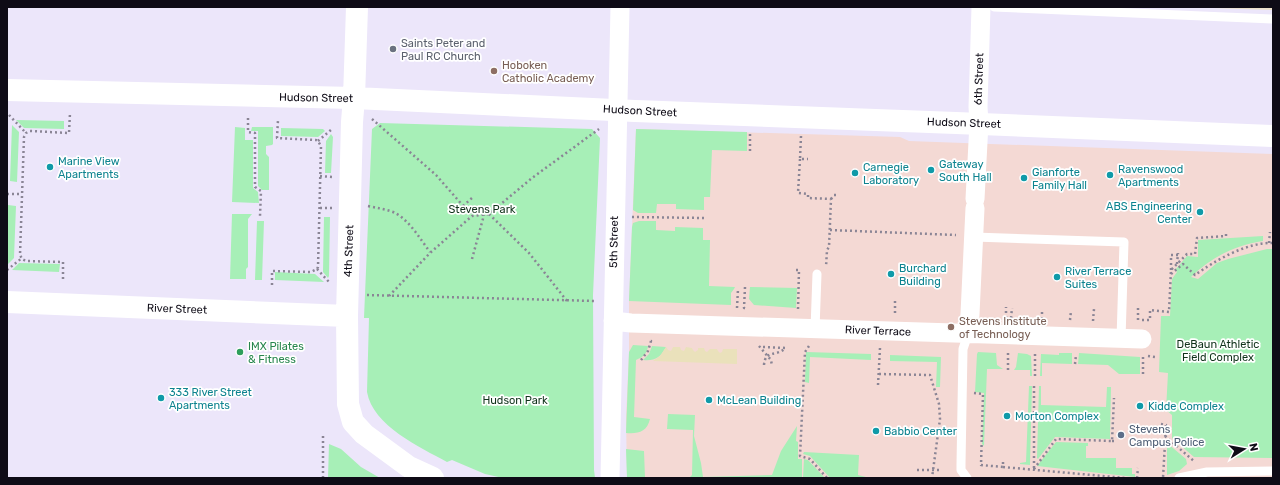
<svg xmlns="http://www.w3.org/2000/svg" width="1280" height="485" viewBox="0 0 1280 485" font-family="Rubik,sans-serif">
	<rect width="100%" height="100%" fill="#ece6fa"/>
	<path fill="#ebdfca" d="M1183 7H1273V10Z"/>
	<path fill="#f4d9d4" d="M636 129 900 137 909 141 1273 154V478H627L626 418 629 352V301Z"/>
	<path fill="#a7efb7" d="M16 120 64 121V129L24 128Z
		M380 123 592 129 600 138 593 295 594 470 595 478H503L485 474 452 460 447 462C420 447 373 426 367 392L369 318H364L372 129Z
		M12 125 19 132 17 182 10 181Z
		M235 127 245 128V140H253V188L258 192 259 203 232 202Z
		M252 127H273V144L272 145 266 146V154L269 157V190H262L258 186V131H251Z
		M281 128 323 129 325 131 318 137 281 136Z
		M636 129 747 132V151L712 150 710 197H704V210L676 209V204H657L656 213H638L633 210Z
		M331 134 333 137 331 173H325L326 141Z
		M8 205 16 206 14 258 7 265Z
		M232 214H252L248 219V267L246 269V279H230Z
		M324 217H330L329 276 328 278 323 272Z
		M257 221H264L262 280H255Z
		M639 221H656V230L675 231V227L703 228V240H710L709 286 735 287 734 289 731 293V305L629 301 632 227 633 223Z
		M1263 236V241C1236 245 1211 257 1191 277L1198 279 1217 263 1228 259 1267 249H1273V458L1194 457 1172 438V415L1166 410 1168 373 1159 372 1161 316H1170L1172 279 1177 272 1175 270 1187 256 1198 257V240Z
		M19 263 60 264 59 272 12 270Z
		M275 272 315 274 324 282 275 280Z
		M750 287 797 288 796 308 754 305 749 299Z
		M633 345 648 346C647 354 643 357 636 360L634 417 650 419C647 432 638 434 626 433L629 352Z
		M652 346 666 347C660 358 655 361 643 360L649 354Z
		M806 352 871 354V360L810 357 809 383 805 382Z
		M978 352 996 353 997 365 1003 369H987L984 446 982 444 984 393 975 392 977 354Z
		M1018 353 1027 354 1031 356 1032 376H1030V370H1014L1016 367Z
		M1059 353H1072V364L1042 363V376H1040L1041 354 1059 355Z
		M1079 353 1140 357V374H1119L1108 365 1078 364Z
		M890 355 941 357 940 387H936L937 362 890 361Z
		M1029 386H1032L1030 465 1020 464V463L1026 462Z
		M1039 386H1041V405L1106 407 1107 387H1111L1110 439 1055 437 1038 459 1037 458Z
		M668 414 695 415 694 436 701 463 703 477 772 475 781 451 797 426 796 441 798 442V459H802V478H689L692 475 693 430 667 429Z
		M1056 442 1088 443V446H1086V458H1116V468H1132V474H1135V477L1037 466Z
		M1167 443 1186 459 1187 464 1179 471 1167 475Z
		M329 444 341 449 361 467 380 478H328Z
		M626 449 644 451 645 478H627Z
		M804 452 859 455 858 475 870 478H830L810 456 803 454Z
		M804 459 808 460 825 478H803Z"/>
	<path fill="#eae1bb" d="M666 347 668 350 671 351 673 347H680L681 350 684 351 686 347 692 348 693 350 695 352 698 350V348H704L705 351 707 352 710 349H717L718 351 720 353 722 352 723 349H737V364L653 361 660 356Z"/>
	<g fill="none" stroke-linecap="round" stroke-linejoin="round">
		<path stroke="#8a8595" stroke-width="2.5" stroke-dasharray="2 3" stroke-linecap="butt" d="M9 115 26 133
			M248 118V132L255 133V187L261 191 260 216
			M372 119 436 175 472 216
			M801 136 800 159H808
			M318 141 332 129
			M750 151V134
			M800 159 798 193 808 194V198L831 199 829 247 827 250 826 267
			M320 176 333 177
			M7 194H22
			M831 199 834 195H839
			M368 206C377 208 385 209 393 212 409 219 420 239 430 252
			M463 206 473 197
			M320 208H332
			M489 214 529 253 567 301
			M632 217 704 218
			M830 230 956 235
			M1269 243 1270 232
			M472 259 484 215
			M1177 264 1178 253
			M317 269 329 282
			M7 270 22 258
			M796 270H799L798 310
			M1171 270V255H1178
			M1171 274 1183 264 1195 275C1216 260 1247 242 1273 243
			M63 279V262L26 261 22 259 20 255 24 137 26 133 30 131 69 133 70 113
			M272 285V271L311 272 317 269 318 267 321 146 318 141 316 140 277 138 278 120
			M745 287 744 308H746
			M367 295 596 301
			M389 296 430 253 472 216 489 214 532 178 599 129
			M737 308 738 289
			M895 313V300
			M1006 318V307
			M1011 318 1012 308
			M1042 319V310
			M1070 320 1071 311
			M1138 320V308
			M1142 320H1150V310L1169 312 1171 270 1187 254H1195L1197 238 1226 236V231
			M1093 321 1094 309
			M759 346 771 360 772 366
			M809 346 805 352 800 456 810 459 827 478
			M763 347 786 348
			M1148 356 1155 357
			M641 360 648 351 651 341H650
			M1075 364 1076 355
			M764 365C765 349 778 357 785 348
			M1008 370V352
			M879 374 930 375 939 404 940 419 932 478
			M1143 374V356
			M1035 376V352
			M878 385 880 348
			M974 393 983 394 981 465 1003 467
			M1161 424 1166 425 1163 478
			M1165 436 1195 462
			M1112 441H1117
			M1003 462V467L1125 478
			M1034 468V386
			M1034 469 1056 439 1112 441 1114 398
			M917 470H941
			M323 478V435
			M1137 478 1138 468"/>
		<path stroke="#fff" stroke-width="9" d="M994 7 1273 19
			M974 237 1124 242 1121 339
			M815 329 817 274
			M967 478 961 470V464L963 349 968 334
			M1179 478 1207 472 1273 471"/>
		<path stroke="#fff" stroke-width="19" d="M975 199 979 123 978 107 981 7
			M613 321 631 323 1142 339
			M968 334 970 314 975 208
			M610 478 620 7"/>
		<path stroke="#fff" stroke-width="22" d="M357 7 354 98 352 122 347 316 348 404 353 422 364 434 409 467 433 478
			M7 90 354 98 635 111 956 123 1273 136
			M7 302 347 316"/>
	</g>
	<circle fill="#6b7280" stroke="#fff" stroke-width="1.5" cx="393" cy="49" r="4"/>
	<g fill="#8d6e63" stroke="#fff" stroke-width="1.5">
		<circle cx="494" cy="71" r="4"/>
		<circle cx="951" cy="327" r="4"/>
	</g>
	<g fill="#0f9aa8" stroke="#fff" stroke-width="1.5">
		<circle cx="50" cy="167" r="4"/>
		<circle cx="931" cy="170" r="4"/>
		<circle cx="855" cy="173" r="4"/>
		<circle cx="1110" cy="175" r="4"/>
		<circle cx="1024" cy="178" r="4"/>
		<circle cx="1200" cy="212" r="4"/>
		<circle cx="891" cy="274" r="4"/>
		<circle cx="1057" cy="277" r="4"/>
		<circle cx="161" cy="398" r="4"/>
		<circle cx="709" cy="400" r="4"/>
		<circle cx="1140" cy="406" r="4"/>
		<circle cx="1007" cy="416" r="4"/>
		<circle cx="876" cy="431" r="4"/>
	</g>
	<circle fill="#2e9e5b" stroke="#fff" stroke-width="1.5" cx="240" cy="352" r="4"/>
	<circle fill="#5c6f8a" stroke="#fff" stroke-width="1.5" cx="1121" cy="435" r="4"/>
	<g text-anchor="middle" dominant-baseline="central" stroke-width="3.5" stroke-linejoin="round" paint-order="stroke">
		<g font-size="11" fill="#5b616d" stroke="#fff" text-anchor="start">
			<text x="401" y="43">Saints Peter and<tspan x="401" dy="13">Paul RC Church</tspan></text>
		</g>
		<g font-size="11" fill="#785e54" stroke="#fff" text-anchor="start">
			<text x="502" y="65">Hoboken<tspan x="502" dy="13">Catholic Academy</tspan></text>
			<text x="959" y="321">Stevens Institute<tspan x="959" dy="13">of Technology</tspan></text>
		</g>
		<g font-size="11" fill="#0e0b16" stroke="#fff">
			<text transform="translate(979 79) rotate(-88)">6th Street</text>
			<text transform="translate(316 98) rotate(1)">Hudson Street</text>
			<text transform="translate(640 111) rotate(3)">Hudson Street</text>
			<text transform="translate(964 123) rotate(2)">Hudson Street</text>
			<text transform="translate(614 242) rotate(-89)">5th Street</text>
			<text transform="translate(349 251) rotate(-88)">4th Street</text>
			<text transform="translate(177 309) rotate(2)">River Street</text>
			<text transform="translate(878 331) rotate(2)">River Terrace</text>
		</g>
		<g font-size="11" fill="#0d838f" stroke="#fff" text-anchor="start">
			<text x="58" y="161">Marine View<tspan x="58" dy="13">Apartments</tspan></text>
			<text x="939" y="164">Gateway<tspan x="939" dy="13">South Hall</tspan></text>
			<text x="863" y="167">Carnegie<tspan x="863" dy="13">Laboratory</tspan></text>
			<text x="1118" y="169">Ravenswood<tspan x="1118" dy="13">Apartments</tspan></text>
			<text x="1032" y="172">Gianforte<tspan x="1032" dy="13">Family Hall</tspan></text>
			<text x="1192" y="206" text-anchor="end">ABS Engineering<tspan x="1192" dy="13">Center</tspan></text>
			<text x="899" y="268">Burchard<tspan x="899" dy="13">Building</tspan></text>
			<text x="1065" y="271">River Terrace<tspan x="1065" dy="13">Suites</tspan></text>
			<text x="169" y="392">333 River Street<tspan x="169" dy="13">Apartments</tspan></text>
			<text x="717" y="400">McLean Building</text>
			<text x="1148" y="406">Kidde Complex</text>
			<text x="1015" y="416">Morton Complex</text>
			<text x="884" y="431">Babbio Center</text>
		</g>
		<g font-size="11" fill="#11331b" stroke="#fff">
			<text x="482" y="209">Stevens Park</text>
			<text x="1218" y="344">DeBaun Athletic<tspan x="1218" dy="13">Field Complex</tspan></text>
			<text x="515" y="400">Hudson Park</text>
		</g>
		<g font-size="11" fill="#27864d" stroke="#fff" text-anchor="start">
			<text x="248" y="346">IMX Pilates<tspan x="248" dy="13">&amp; Fitness</tspan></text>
		</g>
		<g font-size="11" fill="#4e5e75" stroke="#fff" text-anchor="start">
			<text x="1129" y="429">Stevens<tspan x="1129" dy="13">Campus Police</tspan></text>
		</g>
	</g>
	<rect width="1280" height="485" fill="none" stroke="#0e0b16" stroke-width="16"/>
	<g transform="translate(1244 449) rotate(79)" stroke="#ffffff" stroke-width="3" paint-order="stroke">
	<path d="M0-3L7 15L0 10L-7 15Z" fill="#0e0b16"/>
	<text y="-6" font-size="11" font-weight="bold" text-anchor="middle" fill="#0e0b16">N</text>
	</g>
</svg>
